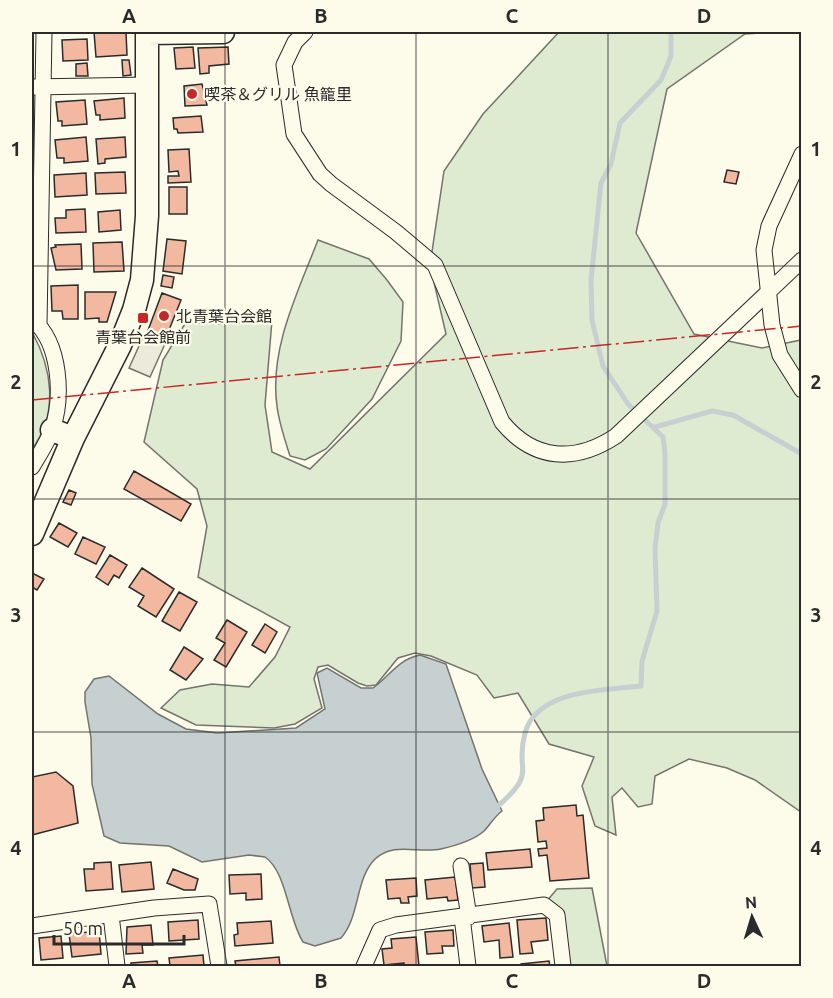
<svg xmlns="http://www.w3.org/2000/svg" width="833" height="998" viewBox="0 0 833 998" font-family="Ubuntu,'Noto Sans JP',sans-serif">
	<rect width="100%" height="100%" fill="#fdfbea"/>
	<path fill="#deebd1" stroke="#74746e" stroke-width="1.5" d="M559 32H778L745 34 667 89 636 233 694 334 762 348 801 340V812L755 780 727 768 689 759 655 776 652 804 638 807 622 788 612 797 616 835 595 826 582 786 594 757 549 744 518 693 494 698 477 675 431 656 415 653 398 658 376 685 367 686 358 683 328 665 318 667 314 679 322 708 295 724 274 728 196 725 161 708 180 690 212 684 249 687 275 657 290 627 198 577 207 526 197 489 144 442 163 360 186 322 224 324 272 320 265 405 272 452 310 469 446 334 430 265 444 171 483 114Z
		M318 240 369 259 387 280 403 302 401 341 372 399 326 449 305 460 290 456C285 440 279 423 277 406 269 349 298 292 318 240Z
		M32 332C52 368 59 413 32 449Z
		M592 888 607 966H567L546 902 557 889Z"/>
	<path fill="#eceadb" stroke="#74746e" stroke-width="1.5" d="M144 335 165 344 150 377 129 368Z"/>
	<path fill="#c7d0d0" stroke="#74746e" stroke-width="1.5" d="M420 655 446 664 482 769 502 811C494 817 490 825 484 831 474 840 454 846 441 849 419 854 394 841 375 859 355 879 360 917 341 938L315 946 303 942C288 919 287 872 265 857L249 855 202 862 169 846 120 843 104 836 92 784 91 738 85 702V692L94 679 109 676 158 714 186 729 217 733 296 728 325 709 317 673 327 668 361 688H373C391 675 397 660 420 655Z"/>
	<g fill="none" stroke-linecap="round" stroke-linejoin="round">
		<path stroke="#c7d0d0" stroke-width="5" d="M655 427 712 411 733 415 802 454
			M493 806H498C539 770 514 773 525 733 537 689 605 690 641 686L642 661 657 611 655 548 658 523 665 504V453L663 437 628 404 603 366 592 320 591 280 601 183 611 164 620 123 661 80 671 56V32"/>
	</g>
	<path fill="#f2b8a0" stroke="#2b2b2b" stroke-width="1.5" d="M94 32H126L127 55 96 57Z
		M87 39 88 60 63 61 62 40Z
		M193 47 195 68 176 69 174 48Z
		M228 47 229 64 209 66V73L200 74 198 48Z
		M122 60H129L131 75 123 76Z
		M87 63 88 76H76V64Z
		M202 84 207 105 185 106 184 86Z
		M124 98 125 118 100 120V115H96L94 101Z
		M85 100 87 124 62 126V121H58L56 102Z
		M201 116 203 132 178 133 177 129H174L173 118Z
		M86 137 88 161 64 163V158H57L55 140Z
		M125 137 126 157 105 159V163L98 164 96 139Z
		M189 149 191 182 168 183V176H179L178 171 169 172 168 150Z
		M727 170 739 172 736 184 724 182Z
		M125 172 126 193 96 194 95 173Z
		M86 173 87 195 55 197 54 175Z
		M169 187H187V214H169Z
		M85 209 86 232 56 233 55 218H66V210Z
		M120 210 121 230 99 232 98 212Z
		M167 239 186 241 182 274 163 271Z
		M122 242 124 271 94 272 93 243Z
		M81 244 82 269 56 270 51 248 56 247 55 245Z
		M163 275 174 277 172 288 161 286Z
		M78 285V319H63L62 311H52L51 286Z
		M85 292H116L107 322H99V318L85 319Z
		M162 293 181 300 165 340 147 333Z
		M134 471 191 504 181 521 124 489Z
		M69 490 76 493 71 505 63 502Z
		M59 523 77 533 68 547 50 537Z
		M83 537 105 547 96 564 75 554Z
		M110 555 127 565 119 578 114 575 108 585 96 577Z
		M142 568 174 589 156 617 138 606 144 596 129 587Z
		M32 573 44 579 37 590 32 587Z
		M179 592 197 602 180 631 162 621Z
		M227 620 247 632 226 667 214 660 225 643 216 638Z
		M265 624 277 632 265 653 252 645Z
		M184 647 203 659 186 680 170 670Z
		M56 772 73 786 78 823 32 835V777Z
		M576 805 577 816 583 815 589 878 550 881 547 855 539 856 538 849 547 848 546 841 538 842 536 821 544 820 543 808Z
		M530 849 532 867 488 870 486 853Z
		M111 862 113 889 86 891 84 869H94V863Z
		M151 862 154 889 122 892 119 865Z
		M483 863 485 887 472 888 470 864Z
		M173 869 198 879 195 890H184L167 883Z
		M261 874 262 899 246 900V893L230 894 229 875Z
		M455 877 458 900 448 901 447 897 427 899 425 880Z
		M416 878 417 896 408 897 409 903H401L400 898 388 899 386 880Z
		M546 918 548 940 531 942 533 953 520 954 517 920Z
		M198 920 199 939 169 941 168 922Z
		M271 921 273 943 235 946 234 935 238 934 237 923Z
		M509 923 513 957 500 958 499 940 484 942 482 926Z
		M151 925 153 945H142L143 953 126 954 127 927Z
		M453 930 454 946H442L443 953 427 954 425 932Z
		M99 931 101 954 72 957 69 934Z
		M61 936 63 958 41 960 39 938Z
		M416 937 419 966H404V963L384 965 382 949 392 948 391 939Z
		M203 955 204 966H170L169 958Z
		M279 957 280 966H236L235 961Z
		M157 961 158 966H131V963Z
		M549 961 550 966H521V964Z"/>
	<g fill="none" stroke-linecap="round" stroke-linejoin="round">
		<g stroke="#2b2b2b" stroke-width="17">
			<path id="street" d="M305 32 295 42 284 65 294 134 320 174 331 184 396 232 435 265 502 422C534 461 575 463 616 436L802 260
				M32 87 148 85
				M802 154 769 226 764 250 772 325 780 355 802 390
				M39 325 44 32
				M32 467C39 455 47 443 52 430 63 398 61 344 33 320
				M461 866 469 917
				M111 915 117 966
				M462 917 468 966
				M32 926 154 908 209 904 219 966
				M364 966 380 930 396 925 544 905 557 915 563 966"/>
		</g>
		<g stroke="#2b2b2b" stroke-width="25">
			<path id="secondary" d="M147 33 223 32
				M52 430 73 438
				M32 534 73 438 120 345 134 310 142 280 147 216V32"/>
		</g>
		<use href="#street" stroke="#fdfbea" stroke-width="15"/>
		<use href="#secondary" stroke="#fdfbea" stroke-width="22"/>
		<path stroke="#c62828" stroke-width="1.5" stroke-dasharray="21 4.5 3 4.5" stroke-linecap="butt" d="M32 400 802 326"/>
	</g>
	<path fill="none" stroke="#2b2b2b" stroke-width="1.5" stroke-opacity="0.55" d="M225 32V966M416 32V966M608 32V966M32 266H802M32 499H802M32 732H802"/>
	<g fill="#c62828" stroke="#fdfbea" stroke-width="2">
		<circle cx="192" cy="94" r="6"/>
		<circle cx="164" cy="316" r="6"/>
		<rect x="137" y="312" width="12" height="12" rx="3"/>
	</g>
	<g text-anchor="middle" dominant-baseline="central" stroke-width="4.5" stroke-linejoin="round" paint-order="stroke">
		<g font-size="16" fill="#2b2b2b" stroke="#fdfbea" text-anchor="start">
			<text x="204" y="94">喫茶＆グリル 魚籠里</text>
			<text x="176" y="316">北青葉台会館</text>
			<text x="143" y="337" text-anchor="middle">青葉台会館前</text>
		</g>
	</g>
	<rect width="833" height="998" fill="none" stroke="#fdfbea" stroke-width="66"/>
	<g transform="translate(752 917) rotate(356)" stroke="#fdfbea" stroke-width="4.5" paint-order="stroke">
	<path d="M0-4.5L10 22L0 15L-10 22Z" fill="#2b2b2b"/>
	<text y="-9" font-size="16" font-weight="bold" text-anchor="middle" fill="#2b2b2b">N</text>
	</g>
	<path d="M54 935v9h130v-9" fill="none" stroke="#2b2b2b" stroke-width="3"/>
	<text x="63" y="935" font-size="18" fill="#2b2b2b" stroke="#fdfbea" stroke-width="4.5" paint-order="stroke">50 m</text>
	<rect x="33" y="33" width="767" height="932" fill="none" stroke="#2b2b2b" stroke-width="2"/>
	<g font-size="20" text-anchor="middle" font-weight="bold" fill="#2b2b2b">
		<text x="129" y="23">A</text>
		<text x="321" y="23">B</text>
		<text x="512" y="23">C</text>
		<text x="704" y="23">D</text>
		<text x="16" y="156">1</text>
		<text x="816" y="156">1</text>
		<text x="16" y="389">2</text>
		<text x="816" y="389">2</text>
		<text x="16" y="622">3</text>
		<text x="816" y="622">3</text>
		<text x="16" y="855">4</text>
		<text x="816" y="855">4</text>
		<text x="129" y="988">A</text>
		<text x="321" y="988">B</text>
		<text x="512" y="988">C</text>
		<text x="704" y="988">D</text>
	</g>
</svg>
